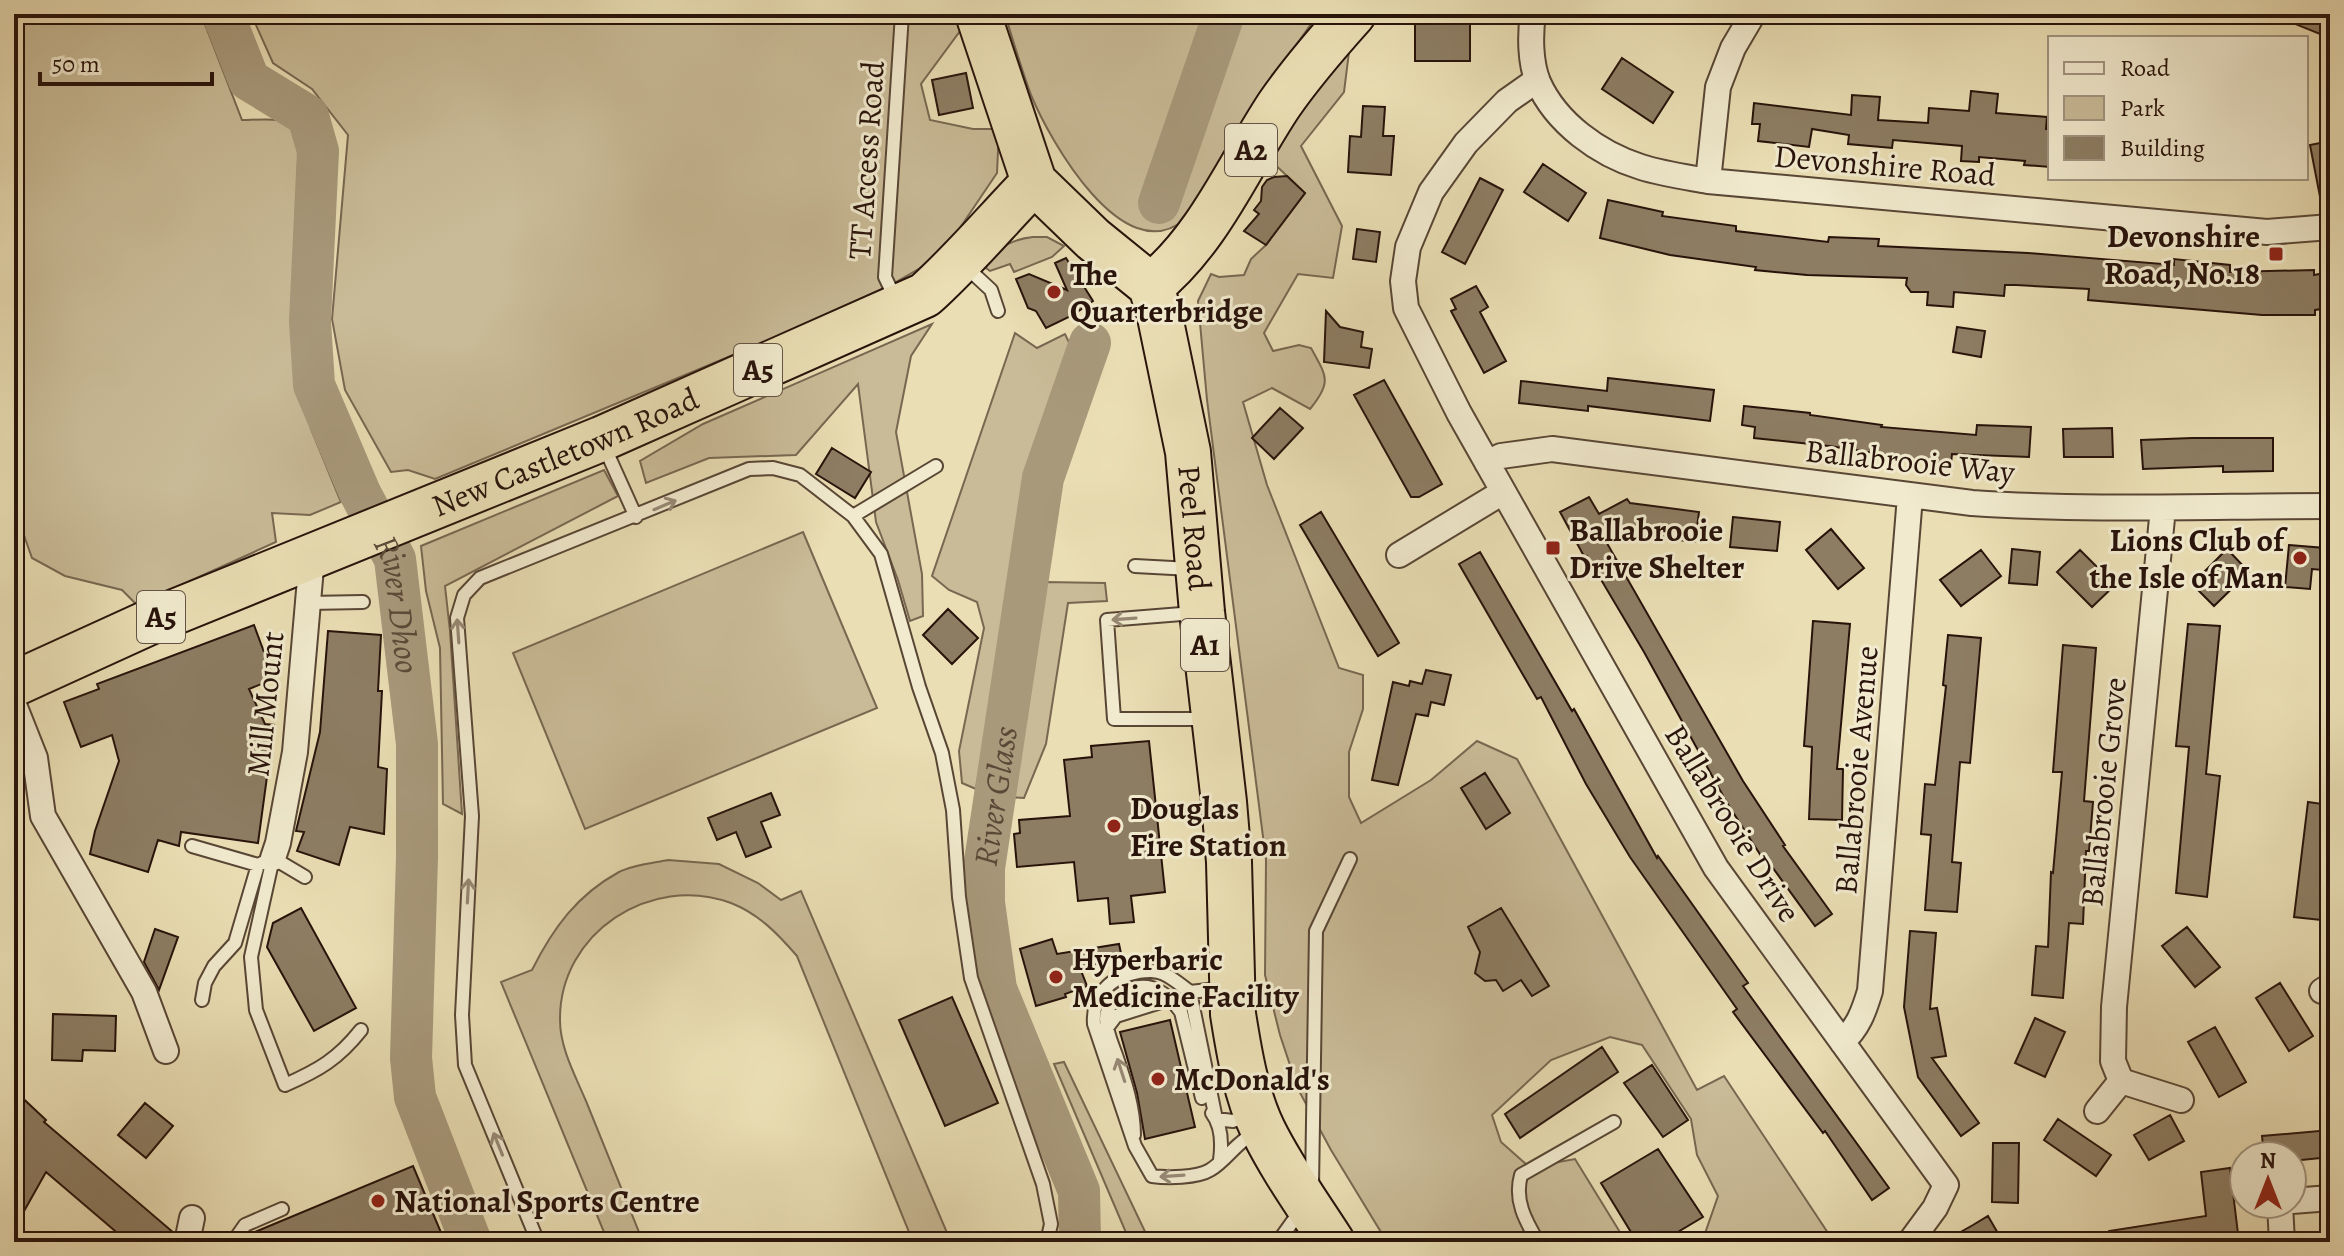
<svg xmlns="http://www.w3.org/2000/svg" width="2344" height="1256" viewBox="0 0 2344 1256" font-family="Alegreya,serif">
	<rect width="100%" height="100%" fill="#eadeb4"/>
	<filter id="stains"><feTurbulence type="fractalNoise" baseFrequency=".0025" numOctaves="4"/><feColorMatrix values="0 0 0 0 .2 0 0 0 0 .09 0 0 0 0 .02 0 0 0 .5 -.17"/></filter>
	<radialGradient id="worn" r=".72"><stop offset=".6" stop-color="#630" stop-opacity="0"/><stop offset="1" stop-color="#630" stop-opacity=".3"/></radialGradient>
	<path fill="#c9bb97" stroke="#786751" stroke-width="2" d="M14 14H201L242 120C285 119 294 115 308 160L298 350 311 429 341 502 310 515 272 513 276 542 137 605 122 590 65 576 32 558 14 507Z
		M251 14H959L963 27 921 84 930 120 973 129H999L997 173 941 256 863 301 435 479 408 470 391 472 345 390 332 319 348 135 312 89 273 63Z
		M1005 14H1301L1313 21C1282 66 1248 111 1221 158 1210 178 1203 205 1184 220 1123 270 1050 141 1031 95 1021 68 1013 41 1005 14Z
		M1350 44 1344 92 1301 146 1342 226 1333 278 1298 274 1264 333 1273 351 1299 345 1311 348C1327 377 1332 382 1310 409L1272 388 1243 402 1267 485 1339 668 1363 675V709L1349 752V797L1361 823 1431 780 1477 741 1517 759 1697 1090 1724 1076 1834 1242H1702L1718 1196 1697 1155 1691 1119 1642 1045 1610 1037 1551 1060 1492 1115 1501 1142 1535 1172 1553 1163 1575 1159 1626 1242H1387L1331 1150 1298 1089 1280 1035 1265 975 1266 860 1207 400 1198 301 1211 274 1219 277 1244 275 1251 259 1266 245 1305 193 1267 157Z
		M1033 237H1047L1064 246 1052 257 1014 272 1010 264 990 271 986 268C992 248 1014 239 1033 237Z
		M932 324 911 356 896 432 922 574 923 616 910 621 898 580 876 522 858 384 796 455 709 458 646 483 640 461 703 424Z
		M1015 333 1037 348 1065 334 1076 357 1031 481 976 789 962 783 959 751 984 628 977 602 949 590 932 576Z
		M604 470 618 496 445 586 450 631 462 814 443 804 440 648 426 591 421 546Z
		M803 532 877 708 585 829 513 653Z
		M1044 582 1105 583 1107 601 1068 603 1046 744 1024 798 1008 797Z
		M668 860 719 864 758 883 781 900 801 891 951 1242H913L797 956C778 934 759 914 731 903 651 873 559 933 560 1020 560 1048 575 1075 586 1101 605 1148 624 1195 643 1242H608L501 982 532 970C553 928 577 895 619 872 633 865 653 863 668 860Z
		M1064 1062 1150 1242H1130L1054 1064Z"/>
	<g fill="none" stroke-linecap="round" stroke-linejoin="round">
		<g stroke="#a8997b" stroke-width="42">
			<path id="s1" d="M223 14 249 80 308 116 318 151 310 321 314 385 360 493 395 559 417 744V857L411 1058 415 1097 471 1242"/>
			<path d="M1159 203 1224 14"/>
			<path id="s2" d="M1080 1242 1079 1191 996 989 984 903V868L1043 478 1090 343"/>
		</g>
	</g>
	<path fill="#8d7d63" stroke="#28130b" stroke-width="2" d="M2273 14H2330V38L2273 15Z
		M1415 20H1470V61H1415Z
		M1622 58 1673 92 1653 123 1602 89Z
		M966 73 973 108 939 115 932 80Z
		M1971 91 1998 94 1996 113 2047 117 2046 129H2050V167L2024 165 2025 161 1979 157V162L1961 161 1962 146 1893 140 1892 148 1848 144 1849 135 1812 129 1809 147 1758 141 1760 124H1752L1754 103 1851 115 1852 95 1880 97 1878 120 1928 123 1929 108 1969 111Z
		M1363 106 1385 107 1383 136H1394L1391 175 1348 172 1350 136 1361 137Z
		M2330 141V201L2321 202 2310 145Z
		M1543 164 1586 193 1568 221 1524 192Z
		M1287 176 1305 193 1266 245 1244 231 1259 214 1254 210 1261 201 1262 187 1267 180 1274 177Z
		M1480 178 1503 190 1465 264 1442 252Z
		M1608 200 1663 212 1662 216 1736 226V231L1828 242 1829 237 1879 239 1878 246 2028 253 2174 265V259L2230 265V272L2314 270V275L2330 272V308L2315 310V315H2262L2088 300 2089 289 2016 285H2005L2004 296 1954 292 1953 307 1927 305 1928 292H1911L1906 285 1907 278 1807 275 1755 270 1756 267 1670 255 1600 238Z
		M1357 229 1380 232 1376 262 1353 259Z
		M1066 258 1093 301 1073 315 1046 328 1036 311 1028 308 1016 279 1029 274 1067 290 1055 263Z
		M1476 286 1488 307 1480 312 1506 361 1484 373 1451 311 1456 309 1451 299Z
		M1326 311 1340 327 1363 332 1361 347 1372 349 1369 368 1324 362Z
		M1957 327 1985 331 1981 357 1953 352Z
		M1608 378 1714 390 1710 421 1588 406V411L1519 403 1521 381 1607 391Z
		M1384 380 1442 484 1419 497H1411L1354 395Z
		M1744 406 1810 413V415L1882 425 1881 427 1976 435 1977 425 2031 427 2029 457 1952 454 1951 464 1901 459V457L1829 446 1754 438 1755 427 1742 425Z
		M1280 408 1303 428 1274 459 1252 438Z
		M2112 428 2113 457H2064L2063 429Z
		M2192 438H2273V471L2223 472V466L2143 469 2141 440Z
		M832 448 871 472 855 498 816 474Z
		M1589 497 1599 514 1627 499 1630 503 1699 512 1695 542 1600 531 1743 781 1785 845 1783 846 1832 914 1815 926 1765 857 1763 859 1727 803 1644 652 1587 556 1585 558 1560 512Z
		M1321 512 1399 643 1378 656 1300 525Z
		M1733 517 1780 522 1777 551 1730 547Z
		M1831 529 1864 568 1838 589 1806 550Z
		M2289 545 2325 548 2323 570 2312 569 2310 589 2285 587Z
		M2012 549 2040 552 2037 585 2009 583Z
		M2227 549 2249 572 2214 606 2192 584Z
		M1981 550 2001 576 1961 606 1940 580Z
		M2080 550 2115 585 2092 607 2057 572Z
		M1480 552 1572 711 1574 709 1657 858 1658 856 1748 983 1743 986 1889 1188 1872 1200 1825 1131 1823 1133 1733 1012 1737 1009 1630 857 1586 784 1541 697 1537 699 1459 564Z
		M948 609 978 638 952 664 923 635Z
		M1813 621 1850 624 1837 769H1843L1842 820 1809 819 1812 747 1804 746Z
		M2188 624 2220 626 2206 774 2220 776 2207 897 2176 893 2189 747 2176 746Z
		M254 625 274 679 249 689 265 724 274 725 258 843 181 832 179 846 158 840 148 872 90 854 95 831 119 761 112 735 81 747 64 702 99 689 97 684Z
		M328 631 381 635 378 691H382L378 767 387 769 384 834 350 827 339 865 297 851 304 832 296 831 320 732Z
		M1948 635 1981 638 1970 763 1960 762 1952 862 1961 863 1957 912 1925 910 1931 835 1921 834 1925 784 1935 785 1946 686 1943 685Z
		M2063 645 2096 648 2084 801 2093 802 2089 851H2086L2083 924 2069 923 2063 998 2032 995 2036 946 2048 947 2051 872 2053 873 2062 772H2053Z
		M1426 670 1451 675 1444 705 1431 702 1428 716 1416 714 1398 785 1372 780 1393 682 1409 686 1410 681 1422 684Z
		M1149 741 1165 892 1131 896 1134 922 1110 924 1108 898 1078 901 1074 862 1017 867 1014 834 1020 833 1019 820 1070 816 1064 760 1092 757 1091 746Z
		M1485 773 1510 813 1486 829 1461 788Z
		M771 793 780 815 761 822 771 847 746 857 736 832 717 840 708 818Z
		M2308 802 2330 805V921L2294 917Z
		M301 908 356 1008 314 1031 267 947 273 923Z
		M1501 908 1549 986 1532 996 1521 980 1503 991 1496 980 1485 981 1475 973 1480 952 1468 927Z
		M2187 927 2220 967 2195 987 2162 946Z
		M155 929 178 937 159 990 144 962Z
		M1910 931 1936 933 1930 1009 1937 1008 1946 1056 1932 1058 1979 1123 1961 1136 1918 1077 1904 1007Z
		M1052 939 1057 954 1119 944 1122 958 1080 968 1087 986 1065 994 1066 997 1036 1006 1020 949Z
		M2280 983 2313 1036 2289 1051 2256 998Z
		M952 997 998 1103 945 1126 899 1020Z
		M53 1014 116 1016 115 1051 83 1050 82 1061 52 1060Z
		M2035 1018 2065 1032 2045 1077 2015 1063Z
		M1170 1020 1195 1127 1145 1139 1137 1093 1120 1032Z
		M2215 1027 2246 1082 2219 1097 2188 1042Z
		M1602 1047 1618 1072 1520 1138 1505 1114Z
		M1652 1065 1688 1120 1663 1137 1624 1083Z
		M14 1090 46 1120 44 1122 174 1233 172 1242H128L46 1172 14 1229Z
		M145 1103 173 1126 146 1158 118 1135Z
		M2170 1115 2184 1141 2149 1160 2134 1135Z
		M2058 1119 2111 1155 2096 1176 2044 1140Z
		M2330 1130V1157L2292 1161V1156H2264L2262 1136Z
		M1993 1143H2019L2018 1203 1992 1202Z
		M1658 1149 1703 1217 1661 1242H1637L1601 1183Z
		M413 1166 445 1242H244L250 1234Z
		M2230 1168 2239 1242H2110L2109 1231 2206 1216 2201 1172Z
		M1988 1216 2003 1242H1943L1973 1225Z"/>
	<g fill="none" stroke-linecap="round" stroke-linejoin="round">
		<g stroke="#584635" stroke-width="16">
			<path id="lane" d="M964 265 991 290 998 311
				M896 300 885 277 902 14
				M604 446 636 517
				M853 516 936 466
				M1135 566 1191 569
				M308 603 363 602
				M1194 613 1107 620 1114 719H1209
				M192 846 258 865
				M273 858 251 957 256 1010 285 1085C319 1070 338 1059 361 1030
				M273 858 305 877
				M1190 992 1226 988
				M202 1000 205 983 214 966 235 943 258 865 273 858
				M1107 1028 1116 1016 1170 999
				M1212 1113C1222 1126 1222 1145 1220 1160
				M1249 1115 1233 1121 1216 1119 1190 992C1182 986 1173 978 1164 974 1156 970 1147 971 1138 972 1110 977 1092 995 1094 1024L1135 1146 1152 1176C1167 1178 1197 1178 1210 1170 1227 1160 1236 1142 1256 1132
				M1134 1135C1134 1108 1125 1081 1116 1055 1112 1044 1106 1031 1106 1019 1107 997 1132 983 1152 988 1164 992 1174 1002 1181 1012L1202 1098
				M1312 1186 1316 931 1350 859
				M233 1242 245 1225 282 1209
				M538 1242 465 1065 462 1015 472 816 457 618 464 595 480 578 749 469 773 468 800 475 853 516 881 554 919 687 942 753 953 810 959 897 971 978 1043 1184 1051 1224 1047 1242
				M1278 1242 1293 1221 1306 1213
				M1538 1242C1525 1220 1514 1200 1521 1175L1614 1122"/>
		</g>
		<g stroke="#584635" stroke-width="28">
			<path id="street" d="M1533 14C1530 35 1530 62 1538 82 1556 123 1599 154 1641 167 1663 174 1686 177 1708 181L2267 232 2330 227
				M1537 80 1507 101 1466 143 1431 192 1408 247 1403 281 1406 308 1459 413 1716 868 1946 1185 1935 1208 1910 1242
				M1708 181 1718 87 1733 48 1753 14
				M1487 463 1501 456 1552 449 1972 503C2092 511 2211 506 2330 506
				M1399 555 1503 492
				M14 705 35 758 43 816 144 992 166 1051
				M273 858 278 843 295 752 312 556
				M2322 991 2330 986
				M1842 1042C1858 1028 1864 1011 1870 991L1910 496
				M2121 1081 2113 1061 2114 1007 2163 508
				M2097 1111 2121 1081 2181 1100
				M2292 1201 2330 1198
				M187 1242 192 1218
				M2282 1242 2280 1205 2283 1204"/>
		</g>
		<g stroke="#28130b" stroke-width="48">
			<g id="highway">
				<path id="s3" d="M978 14 1034 182 1093 239 1151 286 1160 317 1188 452 1202 612 1224 802 1229 862 1233 1014C1239 1052 1246 1095 1263 1130 1282 1169 1309 1206 1332 1242"/>
				<path d="M1151 286C1209 239 1238 167 1279 105 1301 73 1327 43 1353 14"/>
				<path id="s4" d="M14 684 150 622 601 439 925 295C964 260 997 220 1034 182"/>
			</g>
		</g>
		<use href="#lane" stroke="#f1eace" stroke-width="12"/>
		<use href="#street" stroke="#f1eace" stroke-width="24"/>
		<use href="#highway" stroke="#eadeb4" stroke-width="44"/>
	</g>
	<defs><path id="oneway-shaft" d="M-6 0H5M1.5-3L5.5 0L1.5 3" fill="none" stroke-width="1.6" stroke-linecap="round" stroke-linejoin="round" transform="scale(2)"/></defs>
	<g stroke="#978976">
		<use href="#oneway-shaft" transform="translate(665 505) rotate(-23)"/>
		<use href="#oneway-shaft" transform="translate(1124 619) rotate(176)"/>
		<use href="#oneway-shaft" transform="translate(458 631) rotate(-94)"/>
		<use href="#oneway-shaft" transform="translate(468 891) rotate(-87)"/>
		<use href="#oneway-shaft" transform="translate(1121 1070) rotate(-108)"/>
		<use href="#oneway-shaft" transform="translate(498 1144) rotate(-112)"/>
		<use href="#oneway-shaft" transform="translate(1172 1176) rotate(176)"/>
	</g>
	<g fill="#8f2418" stroke="#f1eace" stroke-width="3">
		<rect x="2268" y="246" width="16" height="16" rx="4"/>
		<circle cx="1054" cy="292" r="8"/>
		<rect x="1545" y="540" width="16" height="16" rx="4"/>
		<circle cx="2300" cy="558" r="8"/>
		<circle cx="1114" cy="826" r="8"/>
		<circle cx="1056" cy="977" r="8"/>
		<circle cx="1158" cy="1079" r="8"/>
		<circle cx="378" cy="1201" r="8"/>
	</g>
	<g text-anchor="middle" dominant-baseline="central" stroke-width="6" stroke-linejoin="round" paint-order="stroke">
		<g fill="#f1eace" stroke="#645446" stroke-width="2">
			<rect x="1225" y="124" width="52" height="52" rx="6"/>
			<rect x="734" y="344" width="48" height="52" rx="6"/>
			<rect x="137" y="591" width="48" height="52" rx="6"/>
			<rect x="1181" y="619" width="48" height="52" rx="6"/>
		</g>
		<g font-size="30" font-weight="bold" fill="#28130b">
			<text x="1251" y="150">A2</text>
			<text x="758" y="370">A5</text>
			<text x="161" y="617">A5</text>
			<text x="1205" y="645">A1</text>
		</g>
		<g font-size="32" fill="#28130b" stroke="#f1eace">
			<text transform="translate(866 160) rotate(-86)">TT Access Road</text>
			<text transform="translate(1885 165) rotate(5)">Devonshire Road</text>
			<text stroke="none"><textPath href="#s4" startOffset="598">New Castletown Road</textPath></text>
			<text transform="translate(1910 461) rotate(6)">Ballabrooie Way</text>
			<text stroke="none"><textPath href="#s3" startOffset="580">Peel Road</textPath></text>
			<text transform="translate(265 704) rotate(-84)">Mill Mount</text>
			<text transform="translate(1856 770) rotate(-85)">Ballabrooie Avenue</text>
			<text transform="translate(2103 792) rotate(-84)">Ballabrooie Grove</text>
			<text transform="translate(1733 823) rotate(58)">Ballabrooie Drive</text>
		</g>
		<g font-size="32" font-weight="bold" fill="#28130b" stroke="#f1eace" text-anchor="start">
			<text x="2260" y="236" text-anchor="end">Devonshire<tspan x="2260" dy="37">Road, No.18</tspan></text>
			<text x="1070" y="274">The<tspan x="1070" dy="37">Quarterbridge</tspan></text>
			<text x="1569" y="530">Ballabrooie<tspan x="1569" dy="37">Drive Shelter</tspan></text>
			<text x="2284" y="540" text-anchor="end">Lions Club of<tspan x="2284" dy="37">the Isle of Man</tspan></text>
			<text x="1130" y="808">Douglas<tspan x="1130" dy="37">Fire Station</tspan></text>
			<text x="1072" y="959">Hyperbaric<tspan x="1072" dy="37">Medicine Facility</tspan></text>
			<text x="1174" y="1079">McDonald's</text>
			<text x="394" y="1201">National Sports Centre</text>
		</g>
		<g font-size="34" font-style="italic" fill="#5b4938" stroke="#f1eace">
			<text stroke="none"><textPath href="#s1" startOffset="648">River Dhoo</textPath></text>
			<text stroke="none"><textPath href="#s2" startOffset="464">River Glass</textPath></text>
		</g>
	</g>
	<rect width="2344" height="1256" fill="none" stroke="#eadeb4" stroke-width="48"/>
	<rect x="16" y="16" width="2312" height="1224" fill="none" stroke="#28130b" stroke-width="4"/>
	<rect x="24" y="24" width="2296" height="1208" fill="none" stroke="#28130b" stroke-width="2"/>
	<rect x="2048" y="36" width="260" height="144" fill="#f1eace" stroke="#a19480" stroke-width="2"/>
	<rect x="2064" y="62" width="40" height="12" fill="#f1eace" stroke="#a19480" stroke-width="2"/>
	<text x="2120" y="76" font-size="24" fill="#28130b">Road</text>
	<rect x="2064" y="96" width="40" height="24" fill="#c9bb97" stroke="#a19480" stroke-width="2"/>
	<text x="2120" y="116" font-size="24" fill="#28130b">Park</text>
	<rect x="2064" y="136" width="40" height="24" fill="#8d7d63" stroke="#a19480" stroke-width="2"/>
	<text x="2120" y="156" font-size="24" fill="#28130b">Building</text>
	<g transform="translate(2268 1180)"><circle r="38" fill="#f1eace" stroke="#a19480" stroke-width="2"/>
	<path d="M0-6L14 30L0 20L-14 30Z" fill="#8f2418"/>
	<text y="-12" font-size="22" font-weight="bold" text-anchor="middle" fill="#28130b">N</text>
	</g>
	<path d="M40 72v12h172v-12" fill="none" stroke="#28130b" stroke-width="4"/>
	<text x="52" y="72" font-size="24" fill="#28130b" stroke="#f1eace" stroke-width="6" paint-order="stroke">50 m</text>
	<rect width="100%" height="100%" filter="url(#stains)"/>
	<rect width="100%" height="100%" fill="url(#worn)"/>
</svg>
